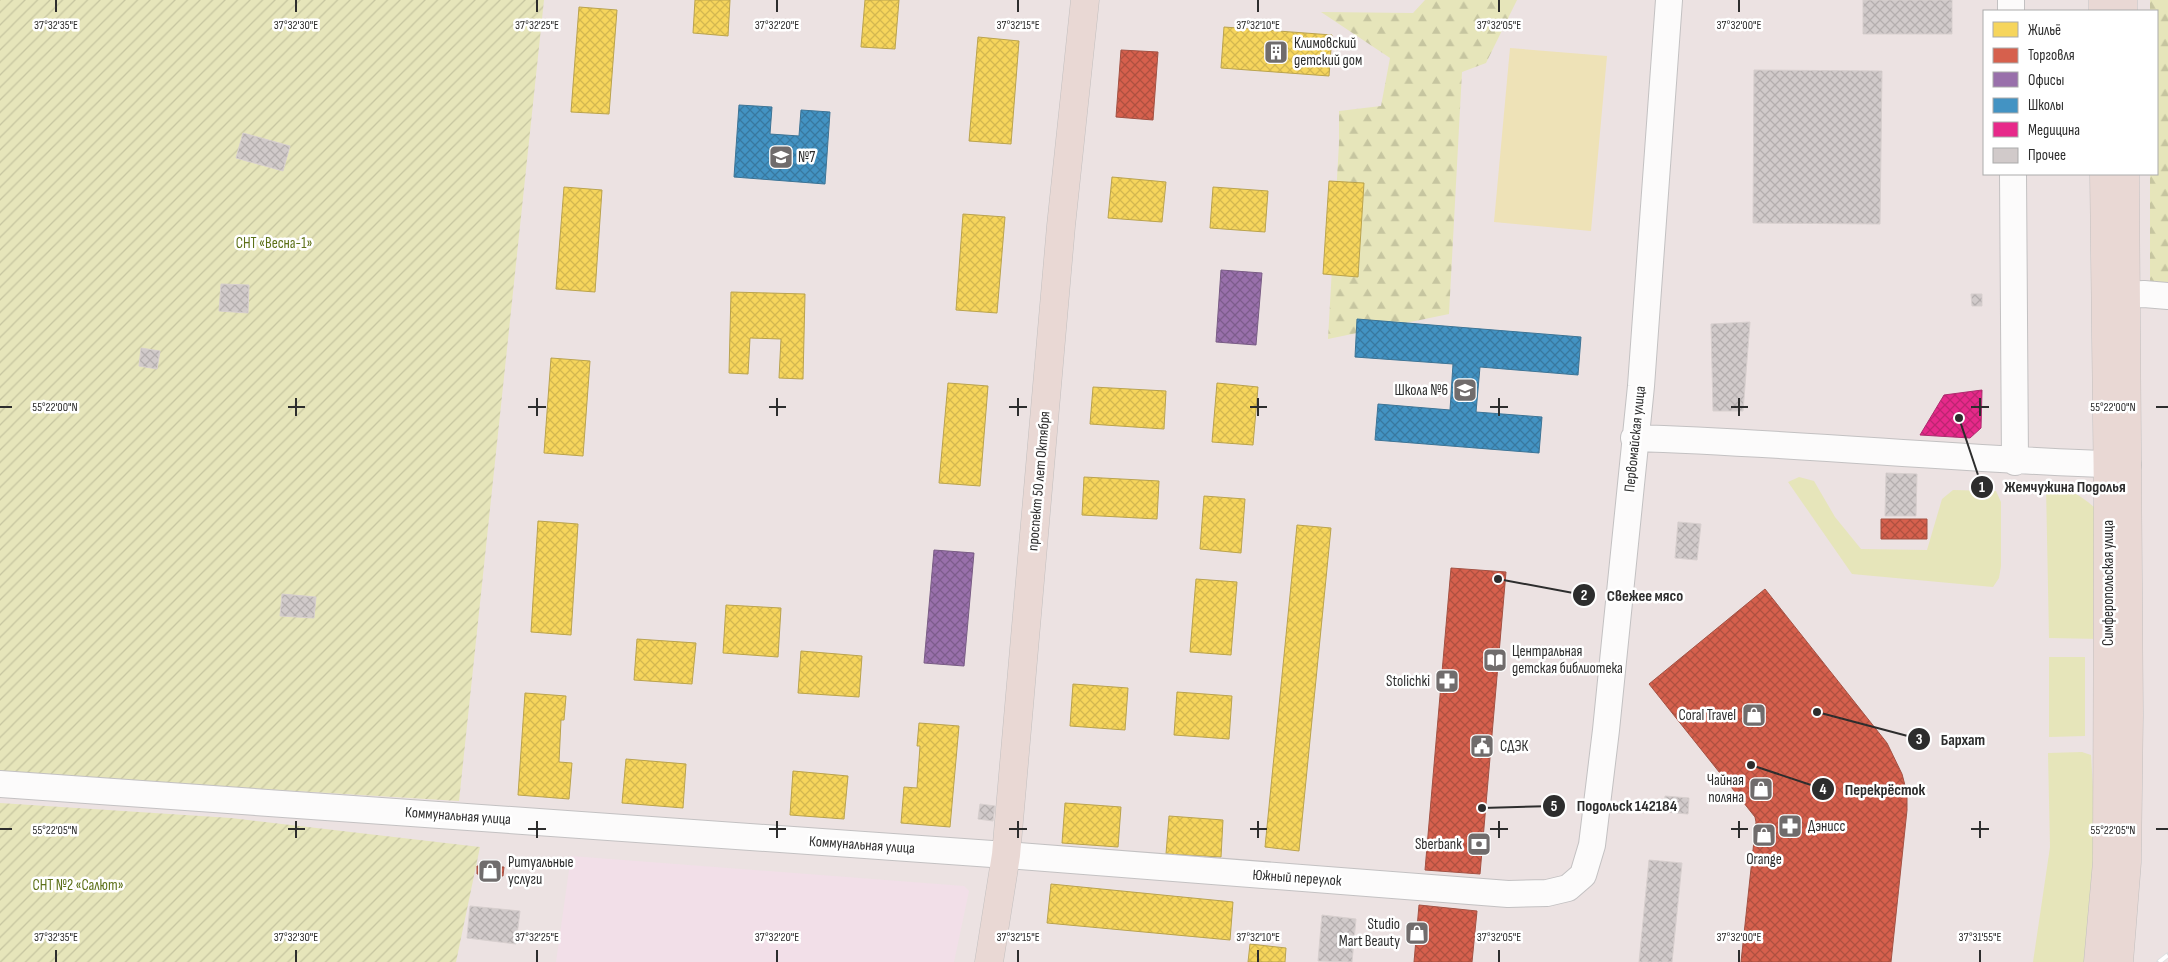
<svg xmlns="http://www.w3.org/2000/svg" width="2168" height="962" viewBox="0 0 2168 962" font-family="'Sofia Sans Condensed',sans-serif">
	<defs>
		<pattern id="forest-firs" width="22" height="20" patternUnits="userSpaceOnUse" patternTransform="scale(1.25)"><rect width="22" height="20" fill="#e6e5ba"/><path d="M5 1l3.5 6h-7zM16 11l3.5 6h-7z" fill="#c6c5a0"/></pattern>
		<pattern id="garden-furrows" width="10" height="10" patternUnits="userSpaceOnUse" patternTransform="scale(1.25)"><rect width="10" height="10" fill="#e6e5ba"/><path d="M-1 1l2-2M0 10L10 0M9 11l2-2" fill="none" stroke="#c6c5a0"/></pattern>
		<pattern id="homes-cross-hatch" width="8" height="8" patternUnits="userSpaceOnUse" patternTransform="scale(1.25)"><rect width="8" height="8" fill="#f6d55c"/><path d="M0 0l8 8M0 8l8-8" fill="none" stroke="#d3b750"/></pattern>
		<pattern id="shops-cross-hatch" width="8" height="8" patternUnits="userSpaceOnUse" patternTransform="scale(1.25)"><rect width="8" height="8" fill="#d6604d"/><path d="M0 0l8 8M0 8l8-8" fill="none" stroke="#ae5040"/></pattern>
		<pattern id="offices-cross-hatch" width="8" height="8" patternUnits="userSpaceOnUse" patternTransform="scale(1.25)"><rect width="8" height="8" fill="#9970ab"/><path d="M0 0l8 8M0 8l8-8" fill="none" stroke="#7d5c8c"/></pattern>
		<pattern id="schools-cross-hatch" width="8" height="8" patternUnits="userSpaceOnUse" patternTransform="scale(1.25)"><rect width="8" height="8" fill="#4393c3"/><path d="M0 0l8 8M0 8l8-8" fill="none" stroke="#38789f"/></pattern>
		<pattern id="health-cross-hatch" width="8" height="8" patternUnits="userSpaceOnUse" patternTransform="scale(1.25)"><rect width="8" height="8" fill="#e7298a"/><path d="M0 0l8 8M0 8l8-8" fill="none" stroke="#bc2471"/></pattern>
		<pattern id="building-cross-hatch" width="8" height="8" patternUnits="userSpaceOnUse" patternTransform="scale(1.25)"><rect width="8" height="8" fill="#d1caca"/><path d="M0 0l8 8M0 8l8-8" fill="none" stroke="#b4aeae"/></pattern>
	</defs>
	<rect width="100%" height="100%" fill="#ece2e2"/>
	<path fill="#f2dfe8" d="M571 856 964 886 969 891 954 962H556Z"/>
	<path fill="#e6e5ba" d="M1799 477 1814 481 1835 517 1861 549 1927 550 1942 499 1953 490 1996 491 2001 502V566L1999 578 1993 587 1852 574 1788 482Z
		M2046 486C2072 488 2083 497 2102 514V639L2049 638Z
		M2049 657H2085V736L2049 737Z
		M2082 752 2091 755 2097 852 2089 962H2033L2050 847 2048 753Z"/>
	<path fill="url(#forest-firs)" d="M1425 0H1517L1486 63 1462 72 1449 314 1328 339 1339 143V111L1381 106 1390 58 1321 12 1413 13Z
		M2150 0H2168V286L2150 285V174H2157V11H2150Z"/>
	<path fill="url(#garden-furrows)" d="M0 0H544L459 801 0 773Z
		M0 803 231 818 480 847 456 962H0Z"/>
	<path fill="#eee2b7" d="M1510 48 1607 56 1591 231 1494 222Z"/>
	<path fill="url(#homes-cross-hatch)" stroke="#baa34e" d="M695 0H730L728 36 693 33Z
		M865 0H899L895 49 861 47Z
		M579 7 617 10 609 114 571 112Z
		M1224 27 1332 35 1329 76 1221 68Z
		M978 37 1019 41 1011 144 969 141Z
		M1112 177 1166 182 1162 222 1108 218Z
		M1329 181 1364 183 1358 277 1323 274Z
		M564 187 602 190 595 292 556 289Z
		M1213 187 1268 191 1265 232 1210 228Z
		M963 214 1005 217 997 313 956 310Z
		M731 292 805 294 803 379 779 378 781 339 750 338 748 374 729 373Z
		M551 358 590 361 583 456 544 453Z
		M948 383 988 386 980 486 939 483Z
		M1217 383 1258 387 1253 445 1212 442Z
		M1093 387 1166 391 1164 429 1090 424Z
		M1084 477 1159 481 1157 519 1082 515Z
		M1204 496 1245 499 1241 553 1200 549Z
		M538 521 578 524 571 635 531 632Z
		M1297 525 1331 528 1299 851 1265 847Z
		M1196 579 1237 582 1231 655 1190 652Z
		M726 605 781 608 778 657 723 653Z
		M637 639 696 643 692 684 634 680Z
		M801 651 862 656 859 697 798 693Z
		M1073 684 1128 688 1125 730 1070 726Z
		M1177 692 1232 696 1229 739 1174 735Z
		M525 693 566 696 564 720H561L559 762 572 763 569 799 518 795Z
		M919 723 959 726 950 827 901 823 904 787 917 788 920 746H917Z
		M626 759 686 764 683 808 622 803Z
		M793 771 848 776 844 819 790 815Z
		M1065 803 1121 807 1118 847 1062 843Z
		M1169 816 1223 820 1221 857 1166 854Z
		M1051 884 1233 902 1230 940 1047 923Z
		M1250 944 1286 948 1285 962H1248Z"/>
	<path fill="url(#shops-cross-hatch)" stroke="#a35143" d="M1121 50 1158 52 1153 120 1116 117Z
		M1881 519H1927V539H1881Z
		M1451 568 1506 572 1480 874 1425 870Z
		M1765 589 1887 743 1902 774 1907 793V810L1891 962H1741L1756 822 1755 817 1649 684Z
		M477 866 504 867 503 876 477 874Z
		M1419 905 1477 911 1472 962H1414Z"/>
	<path fill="url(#offices-cross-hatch)" stroke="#795c85" d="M1221 270 1262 273 1256 345 1216 342Z
		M934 550 974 553 964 666 924 663Z"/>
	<path fill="url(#schools-cross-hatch)" stroke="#3c7496" d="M739 105 772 107 770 134 799 136 801 110 830 112 825 184 734 177Z
		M1357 319 1581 337 1578 375 1480 367 1476 412 1542 417 1539 453 1375 440 1378 404 1450 410 1453 364 1355 357Z"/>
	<path fill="url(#health-cross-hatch)" stroke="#af2a6e" d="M1982 390 1981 428 1970 438 1920 435 1944 395Z"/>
	<path fill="url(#building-cross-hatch)" stroke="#d7cfce" d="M1863 0H1952V34H1863Z
		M1754 70 1882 71 1880 224 1753 223Z
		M243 133 290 146 283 171 236 158Z
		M221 284 249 285 248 313 219 311Z
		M1971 294H1982V306H1972Z
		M1750 322 1743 411H1713L1711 324Z
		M141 348 160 351 157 369 139 366Z
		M1886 473 1917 474 1916 516H1885Z
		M1678 522 1701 524 1697 560 1675 558Z
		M282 594 316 597 314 618 280 616Z
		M1665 796 1689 798 1688 814 1664 812Z
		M980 804 995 806 993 821 978 819Z
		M1649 860 1682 863 1672 962H1639Z
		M470 906 520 911 516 944 467 938Z
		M1322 915 1356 919 1352 962 1318 961Z"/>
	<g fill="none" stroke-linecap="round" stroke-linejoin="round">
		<g stroke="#c3c1c2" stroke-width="28">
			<path id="minor" d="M2011 0V11
				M2013 174 2015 462
				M2127 295 2144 294 2168 296
				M1634 438C1799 443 1963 460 2128 465
				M0 784 1006 855 1508 894 1547 893 1568 888 1583 875 1592 845 1606 730 1641 386 1669 0"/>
		</g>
		<g stroke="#c2bfbf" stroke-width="29">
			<path id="major" d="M2103 0V11
				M2123 0V11
				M989 962 1006 855 1061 226 1085 0
				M2098 962 2107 862 2108 500 2104 174
				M2119 962 2127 862 2129 715 2125 174"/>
		</g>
		<use href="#minor" stroke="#fcfbfb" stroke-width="26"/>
		<use href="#major" stroke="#e9d8d4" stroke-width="28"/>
		<g stroke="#dedfe0" stroke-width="5.5">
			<path id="rail" d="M2159 962 2168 955"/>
		</g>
		<use href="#rail" stroke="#fff" stroke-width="4" stroke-dasharray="11" stroke-linecap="butt"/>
	</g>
	<path fill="none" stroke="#2d2d2d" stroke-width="2" d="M56 0V12M296 0V12M537 0V12M777 0V12M1018 0V12M1258 0V12M1499 0V12M1739 0V12M296 398V416M537 398V416M777 398V416M1018 398V416M1258 398V416M1499 398V416M1739 398V416M1980 398V416M0 407H12M288 407H305M528 407H546M769 407H786M1009 407H1027M1250 407H1267M1490 407H1508M1731 407H1748M1971 407H1989M2156 407H2168M296 821V838M537 821V838M777 821V838M1018 821V838M1258 821V838M1499 821V838M1739 821V838M1980 821V838M0 829H12M288 829H305M528 829H546M769 829H786M1009 829H1027M1250 829H1267M1490 829H1508M1731 829H1748M1971 829H1989M2156 829H2168M56 950V962M296 950V962M537 950V962M777 950V962M1018 950V962M1258 950V962M1499 950V962M1739 950V962M1980 950V962"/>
	<defs>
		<g id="building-square" transform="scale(1.25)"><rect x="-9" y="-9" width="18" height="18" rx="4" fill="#706c6c" stroke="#fff"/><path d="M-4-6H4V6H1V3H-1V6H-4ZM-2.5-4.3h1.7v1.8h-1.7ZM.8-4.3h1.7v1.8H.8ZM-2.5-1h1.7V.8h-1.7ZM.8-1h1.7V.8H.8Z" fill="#fff"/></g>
		<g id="school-square" transform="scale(1.25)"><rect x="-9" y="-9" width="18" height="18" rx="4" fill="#706c6c" stroke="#fff"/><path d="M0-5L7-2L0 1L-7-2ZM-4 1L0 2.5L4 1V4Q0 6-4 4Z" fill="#fff"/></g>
		<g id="library-square" transform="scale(1.25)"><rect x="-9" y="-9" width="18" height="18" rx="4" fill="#706c6c" stroke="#fff"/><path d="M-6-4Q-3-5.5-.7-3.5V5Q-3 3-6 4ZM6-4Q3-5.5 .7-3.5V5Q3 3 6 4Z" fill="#fff"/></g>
		<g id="pharmacy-square" transform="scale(1.25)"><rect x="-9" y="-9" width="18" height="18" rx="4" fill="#706c6c" stroke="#fff"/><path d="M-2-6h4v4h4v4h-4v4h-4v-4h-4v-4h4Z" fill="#fff"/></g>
		<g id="shop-square" transform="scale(1.25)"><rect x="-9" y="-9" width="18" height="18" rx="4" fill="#706c6c" stroke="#fff"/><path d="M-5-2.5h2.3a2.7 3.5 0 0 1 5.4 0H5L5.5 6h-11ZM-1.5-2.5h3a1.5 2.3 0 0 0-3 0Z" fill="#fff"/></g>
		<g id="civic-square" transform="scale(1.25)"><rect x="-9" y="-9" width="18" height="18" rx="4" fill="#706c6c" stroke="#fff"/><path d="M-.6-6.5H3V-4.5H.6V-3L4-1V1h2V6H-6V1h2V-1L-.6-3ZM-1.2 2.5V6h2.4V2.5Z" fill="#fff"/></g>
		<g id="bank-square" transform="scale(1.25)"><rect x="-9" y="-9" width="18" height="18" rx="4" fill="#706c6c" stroke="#fff"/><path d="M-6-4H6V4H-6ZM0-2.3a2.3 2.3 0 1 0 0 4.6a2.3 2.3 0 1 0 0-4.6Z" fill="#fff"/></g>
	</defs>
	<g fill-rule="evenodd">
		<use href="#building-square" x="1276" y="52"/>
		<use href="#school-square" x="781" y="157"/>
		<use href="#school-square" x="1465" y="390"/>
		<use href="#library-square" x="1495" y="660"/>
		<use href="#pharmacy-square" x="1447" y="681"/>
		<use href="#shop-square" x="1754" y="715"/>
		<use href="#civic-square" x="1482" y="746"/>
		<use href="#shop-square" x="1761" y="789"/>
		<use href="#pharmacy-square" x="1790" y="826"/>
		<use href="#shop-square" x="1764" y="835"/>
		<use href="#bank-square" x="1479" y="844"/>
		<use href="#shop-square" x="490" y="871"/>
		<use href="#shop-square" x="1417" y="933"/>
	</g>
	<g text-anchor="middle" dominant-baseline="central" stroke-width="5" stroke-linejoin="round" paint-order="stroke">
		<g font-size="15" fill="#2d2d2d" stroke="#fff" text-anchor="start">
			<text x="1294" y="43">Климовский<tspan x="1294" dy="17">детский дом</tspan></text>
			<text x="798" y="157">№7</text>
			<text x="1448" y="390" text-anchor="end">Школа №6</text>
			<text x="1512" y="651">Центральная<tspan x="1512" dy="17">детская библиотека</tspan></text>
			<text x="1430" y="681" text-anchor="end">Stolichki</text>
			<text x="1736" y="715" text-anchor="end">Coral Travel</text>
			<text x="1500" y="746">СДЭК</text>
			<text x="1744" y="780" text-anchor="end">Чайная<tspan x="1744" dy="17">поляна</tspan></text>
			<text x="1808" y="826">Дэнисс</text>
			<text x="1462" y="844" text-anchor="end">Sberbank</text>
			<text x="1764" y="859" text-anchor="middle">Orange</text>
			<text x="508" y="862">Ритуальные<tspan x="508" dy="17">услуги</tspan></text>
			<text x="1400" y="924" text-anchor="end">Studio<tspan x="1400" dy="17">Mart Beauty</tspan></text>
		</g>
		<g font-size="15" fill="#5c7017" stroke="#fff">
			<text x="274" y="243">СНТ «Весна-1»</text>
			<text x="78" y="885">СНТ №2 «Салют»</text>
		</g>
		<g font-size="15" fill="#2d2d2d" stroke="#fff">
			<text transform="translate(1635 439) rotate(-84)">Первомайская улица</text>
			<text transform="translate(1039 481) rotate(-85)">проспект 50 лет Октября</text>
			<text transform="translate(2108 583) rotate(-90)">Симферопольская улица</text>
			<text transform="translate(458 816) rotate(4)">Коммунальная улица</text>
			<text transform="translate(862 845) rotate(4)">Коммунальная улица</text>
			<text transform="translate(1297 878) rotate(4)">Южный переулок</text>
		</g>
	</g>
	<g font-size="12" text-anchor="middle" fill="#2d2d2d" stroke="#fff" stroke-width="5" stroke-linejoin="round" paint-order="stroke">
		<text x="56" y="29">37°32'35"E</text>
		<text x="296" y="29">37°32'30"E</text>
		<text x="537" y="29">37°32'25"E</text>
		<text x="777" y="29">37°32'20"E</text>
		<text x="1018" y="29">37°32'15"E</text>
		<text x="1258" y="29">37°32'10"E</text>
		<text x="1499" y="29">37°32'05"E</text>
		<text x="1739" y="29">37°32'00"E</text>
		<text x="2113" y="411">55°22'00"N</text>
		<text x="55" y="411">55°22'00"N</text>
		<text x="2113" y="834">55°22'05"N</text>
		<text x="55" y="834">55°22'05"N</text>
		<text x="56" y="941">37°32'35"E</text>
		<text x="296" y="941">37°32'30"E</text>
		<text x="537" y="941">37°32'25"E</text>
		<text x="777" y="941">37°32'20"E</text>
		<text x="1018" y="941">37°32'15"E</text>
		<text x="1258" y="941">37°32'10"E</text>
		<text x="1499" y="941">37°32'05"E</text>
		<text x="1739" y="941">37°32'00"E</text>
		<text x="1980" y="941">37°31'55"E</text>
	</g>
	<path fill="none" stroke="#2d2d2d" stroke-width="2" d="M1959 418L1982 487M1498 579L1584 595M1817 712L1919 739M1751 765L1823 789M1482 808L1554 806"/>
	<g fill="#2d2d2d" stroke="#fff" stroke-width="2">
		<circle cx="1959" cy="418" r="5"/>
		<circle cx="1498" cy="579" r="5"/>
		<circle cx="1817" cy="712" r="5"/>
		<circle cx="1751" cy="765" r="5"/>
		<circle cx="1482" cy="808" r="5"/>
		<circle cx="1982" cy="487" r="12"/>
		<circle cx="1584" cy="595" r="12"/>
		<circle cx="1919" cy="739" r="12"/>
		<circle cx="1823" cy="789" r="12"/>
		<circle cx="1554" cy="806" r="12"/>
	</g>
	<g font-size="15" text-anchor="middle" font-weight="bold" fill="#fff">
		<text x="1982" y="492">1</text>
		<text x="1584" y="600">2</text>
		<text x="1919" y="744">3</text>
		<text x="1823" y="794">4</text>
		<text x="1554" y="811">5</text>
	</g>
	<g font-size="16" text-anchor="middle" font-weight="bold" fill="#2d2d2d" stroke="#fff" stroke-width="5" stroke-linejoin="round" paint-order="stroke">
		<text x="2065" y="492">Жемчужина Подолья</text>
		<text x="1645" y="601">Свежее мясо</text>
		<text x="1963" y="745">Бархат</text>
		<text x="1885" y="795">Перекрёсток</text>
		<text x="1627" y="811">Подольск 142184</text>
	</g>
	<rect x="1983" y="10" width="175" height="165" fill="#ffffff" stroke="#ababab"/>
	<rect x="1993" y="22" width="25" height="15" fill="#f6d55c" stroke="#ababab"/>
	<text x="2028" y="35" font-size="15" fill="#2d2d2d">Жильё</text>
	<rect x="1993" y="48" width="25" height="15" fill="#d6604d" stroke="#ababab"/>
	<text x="2028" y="60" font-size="15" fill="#2d2d2d">Торговля</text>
	<rect x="1993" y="72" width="25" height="15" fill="#9970ab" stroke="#ababab"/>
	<text x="2028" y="85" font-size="15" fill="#2d2d2d">Офисы</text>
	<rect x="1993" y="98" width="25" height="15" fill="#4393c3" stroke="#ababab"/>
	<text x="2028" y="110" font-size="15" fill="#2d2d2d">Школы</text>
	<rect x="1993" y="122" width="25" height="15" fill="#e7298a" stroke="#ababab"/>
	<text x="2028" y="135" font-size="15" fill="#2d2d2d">Медицина</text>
	<rect x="1993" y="148" width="25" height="15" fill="#d1caca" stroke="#ababab"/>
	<text x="2028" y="160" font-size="15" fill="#2d2d2d">Прочее</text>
</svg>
